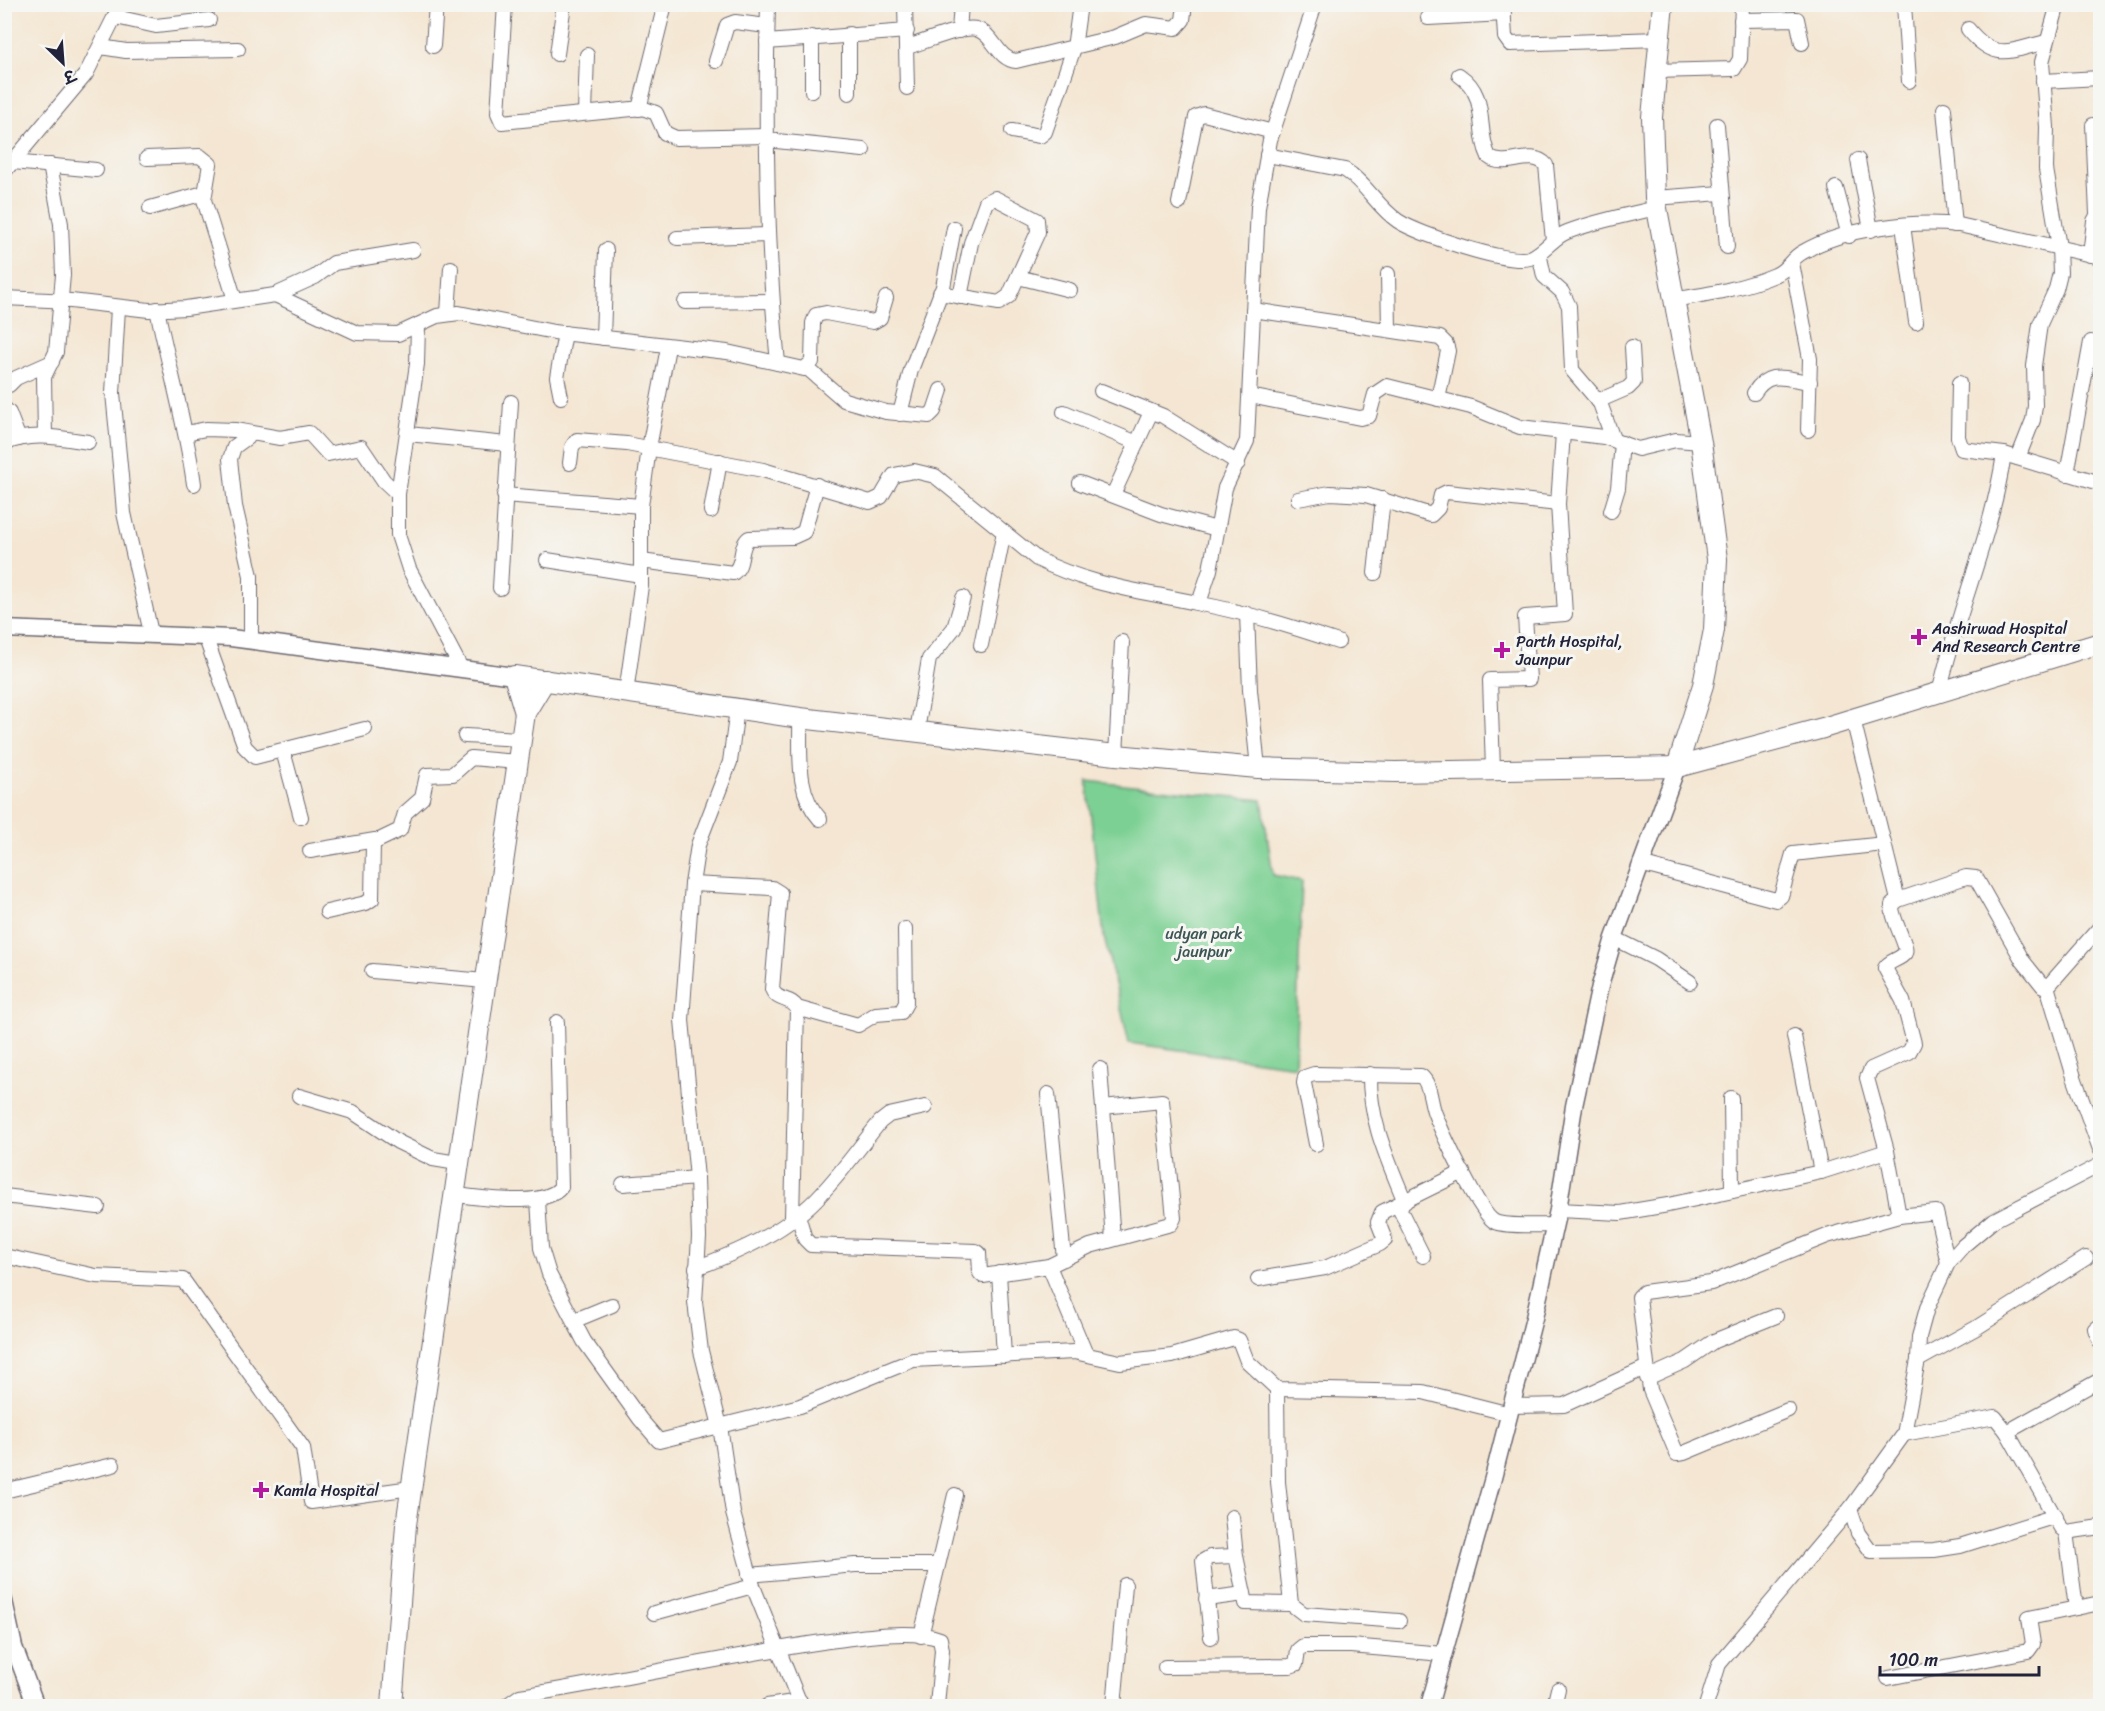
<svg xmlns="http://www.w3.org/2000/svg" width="2105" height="1711" viewBox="0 0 2105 1711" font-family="Sriracha,'Playpen Sans Deva',sans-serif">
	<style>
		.green { fill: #7cd093; stroke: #4f7967; stroke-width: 1.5 }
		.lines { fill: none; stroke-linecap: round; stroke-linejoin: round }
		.minor-casing { stroke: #6c6770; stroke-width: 16 }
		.major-casing { stroke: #6c6770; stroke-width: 19 }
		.highway-casing { stroke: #6c6770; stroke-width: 22 }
		.minor { stroke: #fff; stroke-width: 14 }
		.major { stroke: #fff; stroke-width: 16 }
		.highway { stroke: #fff; stroke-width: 20 }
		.poi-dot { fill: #b5179e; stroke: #f6f6f2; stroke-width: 2 }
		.labels { text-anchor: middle; stroke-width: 6; stroke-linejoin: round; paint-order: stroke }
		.poi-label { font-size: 16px; fill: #22223b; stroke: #f6f6f2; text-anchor: start }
		.park-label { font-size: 16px; fill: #3d5655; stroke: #f6f6f2 }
	</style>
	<rect width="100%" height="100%" fill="#f6f6f2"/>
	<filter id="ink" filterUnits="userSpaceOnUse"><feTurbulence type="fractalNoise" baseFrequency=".0167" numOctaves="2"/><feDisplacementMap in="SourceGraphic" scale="12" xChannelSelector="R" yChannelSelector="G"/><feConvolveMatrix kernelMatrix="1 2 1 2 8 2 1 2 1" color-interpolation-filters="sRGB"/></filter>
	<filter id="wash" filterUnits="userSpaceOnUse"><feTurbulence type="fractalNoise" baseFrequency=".008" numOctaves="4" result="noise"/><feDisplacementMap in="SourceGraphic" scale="24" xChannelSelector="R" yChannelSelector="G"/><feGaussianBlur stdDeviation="1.35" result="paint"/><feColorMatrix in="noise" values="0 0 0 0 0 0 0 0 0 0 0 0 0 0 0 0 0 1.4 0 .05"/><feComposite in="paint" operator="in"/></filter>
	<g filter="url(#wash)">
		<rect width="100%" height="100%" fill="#f4e6d2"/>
		<!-- green -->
		<polygon class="green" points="1087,781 1262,800 1273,875 1302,881 1295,1066 1129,1043 1104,937"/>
	</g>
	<g filter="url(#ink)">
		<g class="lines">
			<defs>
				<g id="minor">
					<polyline points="505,4 498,113 502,122 642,108 656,113 665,133 676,138 767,136"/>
					<path d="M768 4C765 124 766 244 778 363"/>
					<polyline points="905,4 907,88"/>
					<polyline points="1503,4 1505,37 1510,44 1659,39"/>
					<polyline points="1904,4 1909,81"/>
					<polyline points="116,17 156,26 209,20"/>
					<polyline points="1428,18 1504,14"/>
					<polyline points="1741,20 1797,19 1802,43"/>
					<path d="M1968 29C1995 62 2009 51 2046 42"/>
					<polyline points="959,31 961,4"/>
					<polyline points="849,34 849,93"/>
					<polyline points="767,42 907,31"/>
					<polyline points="433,46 436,4"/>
					<polyline points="101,47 126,51 238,49"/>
					<path d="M907 47C922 43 963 25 976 29 994 34 997 59 1016 61L1115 37 1146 24 1176 28 1183 20 1185 4"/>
					<polyline points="557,54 564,4"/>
					<polyline points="716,61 727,25 735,22 767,26"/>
					<polyline points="1654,71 1734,69 1740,59 1742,4"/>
					<path d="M1459 75C1490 96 1475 128 1489 157 1505 170 1531 148 1546 165L1553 241"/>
					<polyline points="2043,81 2100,78"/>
					<polyline points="812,91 812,37"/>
					<polyline points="639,109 665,4"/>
					<polyline points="1944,109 1955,225"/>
					<polyline points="585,113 587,55"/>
					<polyline points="1717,125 1727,247"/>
					<polyline points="2093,125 2097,214"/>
					<polyline points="1012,131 1040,136 1045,132 1074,48 1080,4"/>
					<polyline points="767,140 863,150"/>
					<path d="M1267 155 1345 170C1366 183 1377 207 1398 221 1418 234 1508 265 1530 258 1545 252 1553 237 1567 232 1596 221 1627 215 1657 208"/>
					<polyline points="147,158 200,156 210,164 204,200 235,300"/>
					<polyline points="1858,160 1871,230"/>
					<polyline points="13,162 96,170"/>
					<polyline points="4,172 86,74 121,4"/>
					<polyline points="1836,188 1849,236"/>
					<polyline points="1655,198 1721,193"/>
					<polyline points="1179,203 1196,117 1204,114 1273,132"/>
					<polyline points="150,208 204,193"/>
					<polyline points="1903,225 1916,322"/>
					<polyline points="677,238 768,235"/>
					<polyline points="1539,253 1544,276 1562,292 1569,306 1572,370 1600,403 1613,439"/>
					<polyline points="2090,255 2094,221 2100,210"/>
					<polyline points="1792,263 1810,359 1808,430"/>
					<polyline points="1388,274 1389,329"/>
					<polyline points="1018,277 1070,290"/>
					<polyline points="940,293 999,303 1009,296 1038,232 1037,220 995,198 986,202 971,243 960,297"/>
					<polyline points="275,295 315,277 334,263 413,250"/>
					<polyline points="4,298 71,301 149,310 186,308 275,295 357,333 398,334 437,316 459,313 554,332 727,352 804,369 812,362 813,323 816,315 826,313 873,322 880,318 886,298"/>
					<path d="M1673 300C1708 294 1742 289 1775 275 1788 270 1791 258 1803 252 1844 228 1912 220 1959 225L2100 257"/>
					<polyline points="685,302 771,301"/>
					<polyline points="118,308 113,393 121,476 124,513 151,633"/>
					<path d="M157 309C169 368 186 425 194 484"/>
					<polyline points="1253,310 1440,338 1446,344 1448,351 1438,399"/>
					<polyline points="448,313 451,268"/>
					<polyline points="418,326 417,364 398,494 398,535 409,569 461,668"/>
					<polyline points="603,338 606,250"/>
					<polyline points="807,368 844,400 886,412 929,416 934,411 941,390"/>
					<polyline points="1959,383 1958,437 1962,449 2004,454 2100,483"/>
					<polyline points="9,385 16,378 52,362"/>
					<polyline points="1101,391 1163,416 1238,463"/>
					<path d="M1754 393C1769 369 1785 379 1810 382"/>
					<polyline points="1250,396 1360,418 1369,416 1375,394 1387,386 1471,407 1520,427 1604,437 1638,449 1676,440 1701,442"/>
					<polyline points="561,397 557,377 565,333"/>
					<polyline points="1598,401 1628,388 1634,382 1632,347"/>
					<polyline points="4,408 9,413 19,439"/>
					<polyline points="1064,412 1137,443"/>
					<polyline points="900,414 911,370 943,287 954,228"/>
					<polyline points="186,433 206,429 235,430 280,438 309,433 328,454 361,447 384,481 398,494"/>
					<polyline points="408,434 507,444"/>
					<polyline points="45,436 44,377 56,352 63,275 61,224 50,165"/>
					<path d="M4 444C30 431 61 438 88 442"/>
					<polyline points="2018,458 2033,420 2035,406 2034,366 2040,324 2056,289 2060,273 2059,247 2046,169 2047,127 2042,62 2058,4"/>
					<path d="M570 463 572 447 577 440 627 444 763 470 870 502 881 497 894 475 914 471 935 476 1037 559C1087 585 1142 591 1196 603 1245 612 1291 626 1338 642"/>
					<polyline points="2067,474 2091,342"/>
					<polyline points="1080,483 1161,514 1217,529"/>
					<polyline points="504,495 641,506"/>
					<polyline points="1113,495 1151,412"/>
					<polyline points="1298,499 1330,493 1366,495 1431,515 1438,508 1441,495 1447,492 1558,504"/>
					<polyline points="711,511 720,461"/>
					<polyline points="1611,511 1618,488 1622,443"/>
					<polyline points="547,560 641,575"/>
					<path d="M641 561 733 573C745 565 738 547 749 538L793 537 804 532 817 485"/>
					<polyline points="1375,573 1383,499"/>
					<polyline points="500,588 511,402"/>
					<polyline points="1199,603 1210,570 1225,488 1247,441 1258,207 1270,140 1315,4"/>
					<polyline points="1247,614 1250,690 1258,768"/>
					<polyline points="205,636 245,747 255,757 365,729"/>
					<polyline points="251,641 251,576 235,506 230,459 234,447 252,434"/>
					<polyline points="981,645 1004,532"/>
					<polyline points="626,693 641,586 641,506 649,448 668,347"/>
					<path d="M1939 694C1956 613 1992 536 2004 454"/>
					<polyline points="737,709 730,762 698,845 692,884 682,1020 697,1178 699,1237 695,1302 701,1351 720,1426 733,1513 753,1586 801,1706"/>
					<path d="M800 718C801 753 795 792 820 819"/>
					<polyline points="1853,719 1898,900"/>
					<polyline points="917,731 929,659 954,628 963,598"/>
					<polyline points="465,736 521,739"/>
					<polyline points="283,751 301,817"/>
					<polyline points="1116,755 1122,642"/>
					<polyline points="1493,770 1490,680 1529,679 1525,617 1565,614 1558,504 1563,433"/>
					<polyline points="310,851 375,840"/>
					<polyline points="1640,864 1776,900 1781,896 1793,854 1884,844"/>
					<path d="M692 884 772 888 780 893 772 989C777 1002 791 997 797 1008L792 1218"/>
					<polyline points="327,912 366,903 372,899 373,843 400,830 405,813 422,798 427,775 453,774 471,758 518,762"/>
					<polyline points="1614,938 1656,959 1690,982"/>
					<polyline points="372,971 485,981"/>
					<polyline points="2047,986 2074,1077 2100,1149"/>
					<polyline points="797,1008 858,1025 876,1014 901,1012 906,1003 905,929"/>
					<polyline points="1794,1036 1821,1172"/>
					<polyline points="1100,1069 1113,1239"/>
					<path d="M1370 1074C1369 1120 1388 1160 1405 1202"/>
					<polyline points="1048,1094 1064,1259"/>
					<polyline points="299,1096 353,1112 398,1142 433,1159 457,1163"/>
					<polyline points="1731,1098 1732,1191"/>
					<path d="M1316 1144 1304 1083 1305 1077 1314 1074 1421 1076C1431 1084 1430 1102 1435 1114 1442 1132 1480 1215 1495 1222 1507 1227 1540 1225 1554 1225"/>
					<polyline points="623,1184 697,1178"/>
					<path d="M454 1195C481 1197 544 1209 561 1187L557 1022"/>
					<polyline points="4,1196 98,1207"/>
					<polyline points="538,1200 541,1248 549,1274 584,1341 640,1419 659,1441 800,1406 913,1360 1074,1352 1120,1362 1172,1356 1234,1338 1239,1340 1247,1361 1277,1389 1423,1392 1510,1414"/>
					<polyline points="1398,1206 1423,1256"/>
					<polyline points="1558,1210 1620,1213 1668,1205 1821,1172 1887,1151"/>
					<polyline points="798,1215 805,1239 811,1245 976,1251 979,1253 980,1273 983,1276 1049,1266 1090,1246 1171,1224 1174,1218 1162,1101 1103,1107"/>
					<polyline points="4,1256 96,1276 183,1280 303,1448 311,1502 411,1488"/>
					<path d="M1948 1263 1936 1212 1899 1216 1887 1151 1867 1078 1871 1069 1909 1052 1914 1043 1903 1001 1885 968C1889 960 1900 960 1905 953 1909 947 1891 919 1892 905L1898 900 1966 877 1976 878 2023 961 2043 986 2050 984 2100 927"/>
					<polyline points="1049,1266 1085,1352"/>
					<path d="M696 1268C741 1251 789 1230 822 1193 843 1171 861 1145 880 1122L889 1115 925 1107"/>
					<polyline points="999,1273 1004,1356"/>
					<polyline points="1258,1279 1325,1268 1380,1244 1385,1240 1378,1222 1382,1212 1463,1172"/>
					<polyline points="573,1321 612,1305"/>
					<polyline points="2100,1325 2095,1329 2100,1342"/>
					<polyline points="1918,1360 1976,1328 2086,1258"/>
					<polyline points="1647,1378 1685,1361 1714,1341 1776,1316"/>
					<polyline points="1277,1389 1278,1482 1291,1604 1304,1614 1399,1621"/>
					<polyline points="1512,1406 1564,1405 1645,1368"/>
					<polyline points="1788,1410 1684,1453 1677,1454 1650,1390 1639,1297 1644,1292 1711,1283 1827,1236 1899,1216"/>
					<polyline points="2007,1432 2100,1380"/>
					<polyline points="1904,1434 1995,1417 2007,1432 2061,1528 2066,1532 2100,1527"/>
					<polyline points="4,1491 113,1465"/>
					<polyline points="1850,1509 1858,1533 1871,1551 1934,1550 1960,1546 2056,1516"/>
					<polyline points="1232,1517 1236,1556 1246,1603 1291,1604"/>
					<polyline points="2066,1532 2076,1608"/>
					<polyline points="749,1575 855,1565 936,1565"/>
					<polyline points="1206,1599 1244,1594"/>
					<polyline points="654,1613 753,1586"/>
					<polyline points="921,1636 955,1495"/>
					<polyline points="1211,1637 1203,1561 1210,1557 1236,1556"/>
					<polyline points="1165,1667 1290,1666 1296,1664 1298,1650 1303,1646 1351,1646 1443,1654"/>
					<polyline points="1888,1678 2028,1651 2033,1644 2029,1618 2100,1603"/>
					<path d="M506 1706 520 1696C621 1680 720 1657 822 1642 852 1638 911 1628 940 1639L942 1650 937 1706"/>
					<polyline points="767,1706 800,1701"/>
					<polyline points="1114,1706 1125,1585"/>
					<polyline points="1554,1706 1558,1689"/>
					<polyline points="1706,1706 1719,1664 1850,1509 1904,1434 1918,1360 1919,1337 1927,1308 1948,1263 1963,1246 1994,1220 2100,1165"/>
				</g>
				<g id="major">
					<polyline points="4,629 231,638 514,676"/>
					<polyline points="4,1601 14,1647 36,1706"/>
					<polyline points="1429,1706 1493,1478 1534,1318 1558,1210 1574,1106 1600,986 1614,938 1677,767"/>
				</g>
				<g id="highway">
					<polyline points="1663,4 1652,117 1655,198 1701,442 1717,559 1714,630 1703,685 1677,767"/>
					<polyline points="525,713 514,676 800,718 1116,755 1258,768 1395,772 1677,767 1823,728 2100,643"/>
					<polyline points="392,1706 406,1525 525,713 545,680"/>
				</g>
			</defs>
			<!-- minor casing -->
			<use href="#minor" class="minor-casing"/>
			<!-- major casing -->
			<use href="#major" class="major-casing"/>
			<!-- highway casing -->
			<use href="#highway" class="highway-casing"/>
			<!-- minor -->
			<use href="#minor" class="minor"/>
			<!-- major -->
			<use href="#major" class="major"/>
			<!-- highway -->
			<use href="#highway" class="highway"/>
		</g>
	</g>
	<!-- markers -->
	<g class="poi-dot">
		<path d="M1916 628h6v6h6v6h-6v6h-6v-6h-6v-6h6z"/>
		<path d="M1499 641h6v6h6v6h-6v6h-6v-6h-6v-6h6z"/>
		<path d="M258 1481h6v6h6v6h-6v6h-6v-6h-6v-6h6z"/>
	</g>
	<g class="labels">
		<!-- poi labels -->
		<g class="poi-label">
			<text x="1932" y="634">Aashirwad Hospital<tspan x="1932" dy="18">And Research Centre</tspan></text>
			<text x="1516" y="647">Parth Hospital,<tspan x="1516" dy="18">Jaunpur</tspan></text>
			<text x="274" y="1496">Kamla Hospital</text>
		</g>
		<!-- park labels -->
		<g class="park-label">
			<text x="1204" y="939">udyan park<tspan x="1204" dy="18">jaunpur</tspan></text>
		</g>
	</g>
	<!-- margin -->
	<rect width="2105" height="1711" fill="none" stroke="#f6f6f2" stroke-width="24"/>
	<!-- north arrow -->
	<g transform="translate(63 63) rotate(155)" stroke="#f6f6f2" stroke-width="4.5" paint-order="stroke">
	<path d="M0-4.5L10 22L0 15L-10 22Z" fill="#22223b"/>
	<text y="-9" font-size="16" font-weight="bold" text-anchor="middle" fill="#22223b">उ</text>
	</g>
	<!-- scale -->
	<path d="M1880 1666v9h159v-9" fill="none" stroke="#22223b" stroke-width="3"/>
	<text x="1889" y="1666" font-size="18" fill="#22223b" stroke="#f6f6f2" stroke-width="4.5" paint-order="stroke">100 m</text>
</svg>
